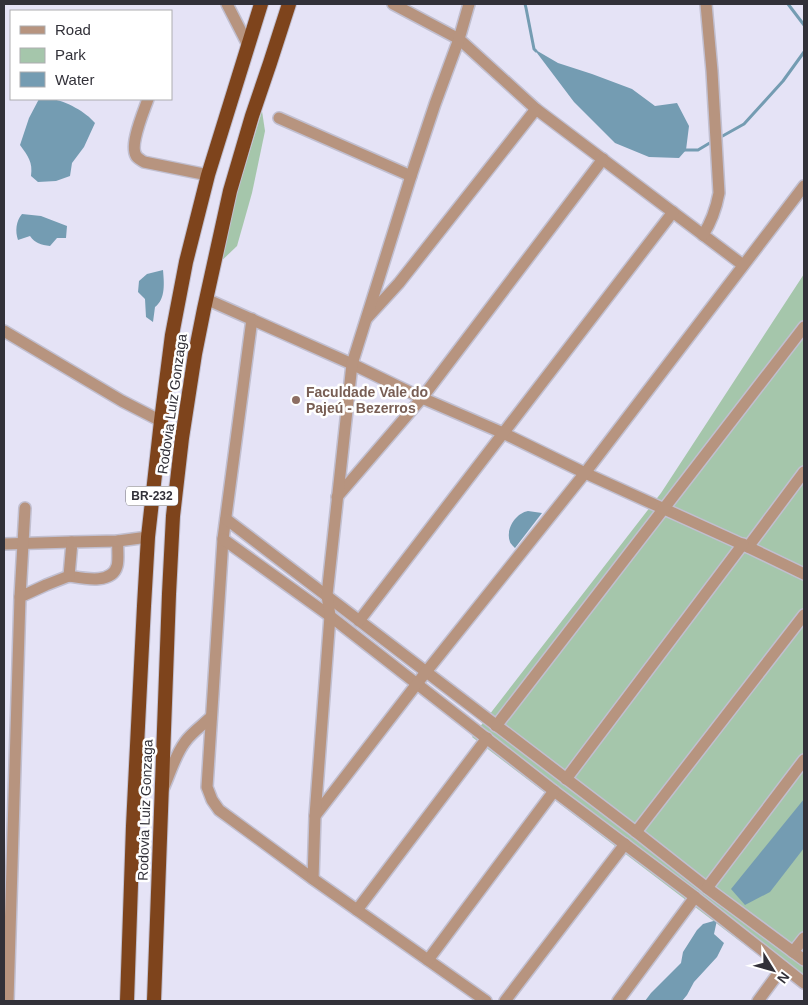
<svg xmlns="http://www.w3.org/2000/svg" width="808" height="1005" viewBox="0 0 808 1005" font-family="Arial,sans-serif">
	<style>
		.green { fill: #a5c6ab }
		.water { fill: #749cb2 }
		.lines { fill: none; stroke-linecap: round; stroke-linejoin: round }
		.stream { stroke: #749cb2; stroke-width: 3 }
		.minor-casing { stroke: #c1bfd0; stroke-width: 14 }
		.trunk-casing { stroke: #c1bfd0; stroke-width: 16 }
		.minor { stroke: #b7947f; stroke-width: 11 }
		.trunk { stroke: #7e441c; stroke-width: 14 }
		.education-dot { fill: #8d6e63; stroke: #fff; stroke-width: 2 }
		.labels { text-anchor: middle; stroke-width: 5; stroke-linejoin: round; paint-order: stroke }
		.shield { fill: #fff; stroke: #706f74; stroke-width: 1 }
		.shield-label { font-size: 12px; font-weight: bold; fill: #323139 }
		.education-label { font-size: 14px; font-weight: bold; fill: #785e54; stroke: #fff; text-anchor: start }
		.street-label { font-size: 14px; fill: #323139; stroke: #fff }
	</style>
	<rect width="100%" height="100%" fill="#e5e3f6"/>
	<!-- green -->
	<g class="green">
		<polygon points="262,111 265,131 252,193 237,246 214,268"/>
		<polygon points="804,274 804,990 472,737 661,493"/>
	</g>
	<!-- water -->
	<g class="water">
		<polygon points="534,49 558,63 592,74 632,89 655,106 677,103 689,126 686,150 679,158 649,157 615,143 574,102"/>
		<path d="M39 99C43 99 48 98 52 99 66 101 86 112 95 123L84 147 72 163 70 176 56 181 38 182 31 176C33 162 28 156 20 145L29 118Z"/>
		<path d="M22 214 41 216 67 226 66 238H57L50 246C41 245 35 243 30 236L18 240C15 231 16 221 22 214Z"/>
		<path d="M163 270C164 282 166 299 155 307L153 322 146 317 145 299 138 292 139 281 147 274Z"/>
		<path d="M528 511 542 513 515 548C514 547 510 543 510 542 505 529 516 513 528 511Z"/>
		<polygon points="804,799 804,848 770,892 745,905 731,889"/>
		<polygon points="717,920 714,934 724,943 717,957 694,982 687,995 682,1001 645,1001 651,993 681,963 683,952 697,930 703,924"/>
	</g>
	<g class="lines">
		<!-- stream -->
		<g class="stream">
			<polyline points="525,4 526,8 534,49 536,51"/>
			<polyline points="788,4 804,25"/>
			<polyline points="719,138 744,124 783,81 804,52"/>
			<polyline points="682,150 698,150 713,141"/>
		</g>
		<defs>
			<g id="minor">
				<polyline points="227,4 248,45"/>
				<polyline points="393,4 459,39 536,109 743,265"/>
				<path d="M148 99C144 111 128 147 137 157 139 159 141 160 144 162L208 175"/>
				<polyline points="279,118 411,176"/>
				<path d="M703 235C712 221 716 209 719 193L712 71 706 4"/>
				<polyline points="206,299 352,364 422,398 503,433 585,473 748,547 804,574"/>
				<polyline points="367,318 399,283 536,109"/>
				<polyline points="252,319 223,539 207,787 212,800 219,810 313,879 486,1001"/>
				<polyline points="4,331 122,401 161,421"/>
				<polyline points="337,497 422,398 603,159"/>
				<polyline points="226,519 636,832 707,888 804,960"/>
				<polyline points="223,539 330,616 554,791 695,897 804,983"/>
				<polyline points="4,544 72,542"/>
				<polyline points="748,547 804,472"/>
				<path d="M69 576C82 578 112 585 117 566 119 559 117 549 118 541"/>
				<polyline points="20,597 25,508"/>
				<polyline points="359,621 673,212"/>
				<polyline points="496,726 804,327"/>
				<polyline points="566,779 743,544"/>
				<path d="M163 789C170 774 175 755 185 742 192 732 203 725 211 717"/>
				<polyline points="315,816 426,672 585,473 804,186"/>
				<polyline points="636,832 804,615"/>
				<polyline points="313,879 315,816 330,616 327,595 352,364 411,176 435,104 459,39 469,4"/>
				<polyline points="707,888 804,760"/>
				<polyline points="357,910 487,738"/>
				<polyline points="793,952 804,938"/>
				<polyline points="428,960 554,791"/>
				<polyline points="8,1001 20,597 46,585 69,576 72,542 118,541 148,537"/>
				<polyline points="505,1001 625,844"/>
				<polyline points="618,1001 695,897"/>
				<polyline points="758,1001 783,967"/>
			</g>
			<g id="trunk">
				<polyline points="127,1001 133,826 144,606 148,537 161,421 172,335 186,262 208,175 261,4"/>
				<polyline points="154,1001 169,594 173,516 182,438 195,354 204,309 230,191 252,116 270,63 289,4"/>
			</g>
		</defs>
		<!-- minor casing -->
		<use href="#minor" class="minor-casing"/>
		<!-- trunk casing -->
		<use href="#trunk" class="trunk-casing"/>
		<!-- minor -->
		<use href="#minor" class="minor"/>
		<!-- trunk -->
		<use href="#trunk" class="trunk"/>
	</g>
	<!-- markers -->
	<circle class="education-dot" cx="296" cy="400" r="5"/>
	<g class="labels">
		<!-- shield labels -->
		<rect class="shield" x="126" y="486.5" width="52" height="19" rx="4"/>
		<g class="shield-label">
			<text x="152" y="500">BR-232</text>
		</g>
		<!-- education labels -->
		<g class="education-label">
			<text x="306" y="397">Faculdade Vale do<tspan x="306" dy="16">Pajeú - Bezerros</tspan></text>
		</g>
		<!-- street labels -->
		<g class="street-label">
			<text transform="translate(172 404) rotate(-82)" y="5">Rodovia Luiz Gonzaga</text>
			<text transform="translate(145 810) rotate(-88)" y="5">Rodovia Luiz Gonzaga</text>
		</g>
	</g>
	<!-- border -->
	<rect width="808" height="1005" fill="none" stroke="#323139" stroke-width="10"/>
	<!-- legend -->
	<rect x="10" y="10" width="162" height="90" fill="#ffffff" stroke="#adadb0"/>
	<rect x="20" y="26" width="25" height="8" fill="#b7947f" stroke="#adadb0"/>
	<text x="55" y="35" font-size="15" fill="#323139">Road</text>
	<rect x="20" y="48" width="25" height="15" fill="#a5c6ab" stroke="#adadb0"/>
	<text x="55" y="60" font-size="15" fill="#323139">Park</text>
	<rect x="20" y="72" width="25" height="15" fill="#749cb2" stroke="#adadb0"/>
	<text x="55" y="85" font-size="15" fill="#323139">Water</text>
	<!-- north arrow -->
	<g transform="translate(773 970) rotate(127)" stroke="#ffffff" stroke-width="4" paint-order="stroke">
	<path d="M0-4L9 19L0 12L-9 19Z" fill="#323139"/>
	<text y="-8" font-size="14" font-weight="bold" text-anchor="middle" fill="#323139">N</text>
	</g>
</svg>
